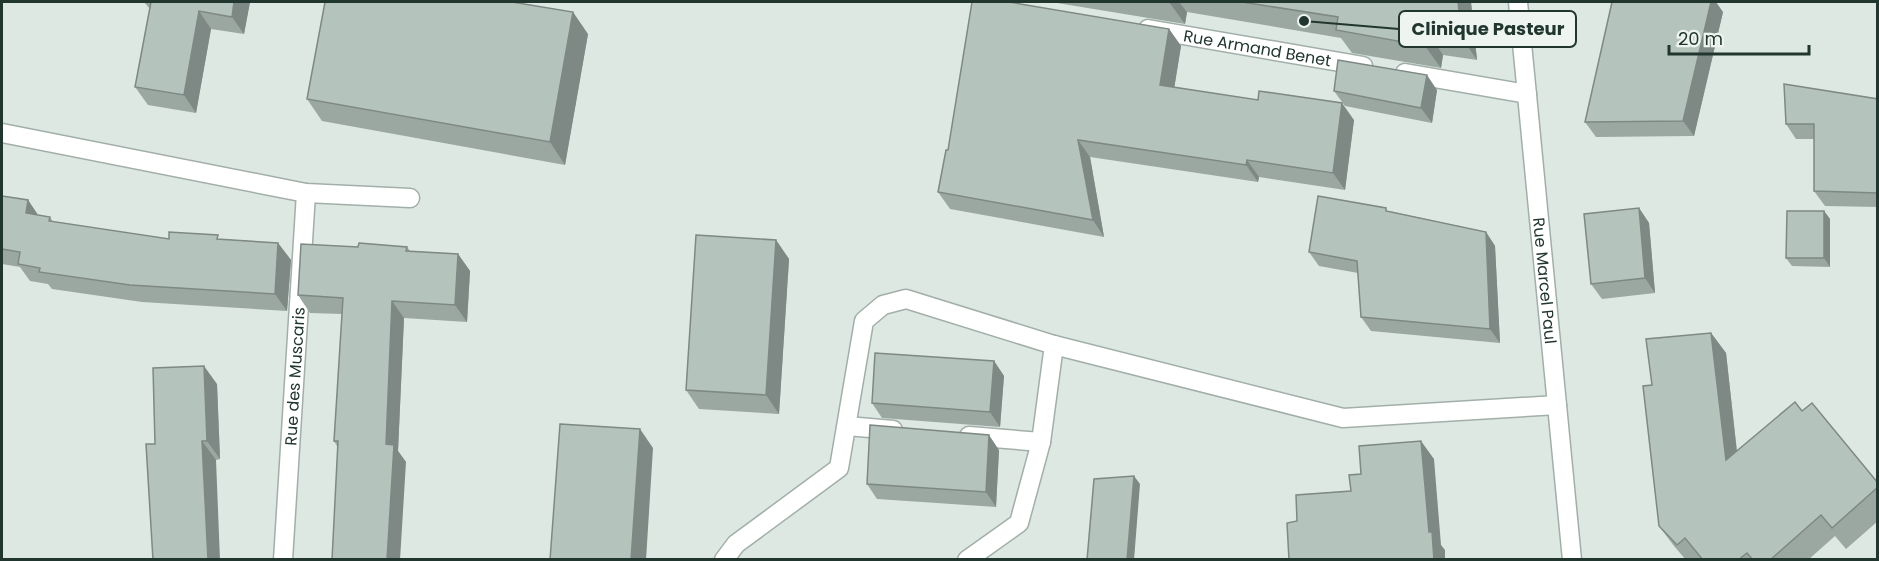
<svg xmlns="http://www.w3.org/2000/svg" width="1879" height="561" viewBox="0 0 1879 561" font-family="Poppins,sans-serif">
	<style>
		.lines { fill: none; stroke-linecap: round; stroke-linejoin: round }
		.minor-casing { stroke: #a2afa9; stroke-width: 21 }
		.minor { stroke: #fff; stroke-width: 18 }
		.wall { fill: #9ba8a2 }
		.shaded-wall { fill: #7e8884 }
		.building { fill: #b4c3bc; stroke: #7e8884; stroke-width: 1.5 }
		.labels { text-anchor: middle; stroke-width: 4.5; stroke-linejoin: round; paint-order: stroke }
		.street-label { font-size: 16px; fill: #21362f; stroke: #eef5f1 }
		.leader { fill: none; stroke: #21362f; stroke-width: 2 }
		.callout-dot { fill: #21362f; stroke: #eef5f1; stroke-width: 2 }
		.callout { fill: #eef5f1; stroke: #21362f; stroke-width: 2 }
		.callout-label { font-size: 18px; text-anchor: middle; font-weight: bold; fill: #21362f }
	</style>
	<rect width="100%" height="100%" fill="#dee8e3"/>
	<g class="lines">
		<defs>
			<g id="minor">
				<path id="s1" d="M1518 2 1572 560"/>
				<path id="s2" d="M1148 29 1363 66"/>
				<polyline points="1405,73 1527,94"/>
				<polyline points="2,133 306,193 410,198"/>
				<polyline points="847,426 893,430"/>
				<polyline points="969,436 1041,442"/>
				<path id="s3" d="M283 560 306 193"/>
				<polyline points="724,560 736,544 839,468 864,321 883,305 906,299 1054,345 1343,418 1557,405"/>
				<polyline points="967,560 1019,523 1041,442 1054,345"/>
			</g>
		</defs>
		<!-- minor casing -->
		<use href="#minor" class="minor-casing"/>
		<!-- minor -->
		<use href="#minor" class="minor"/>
	</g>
	<!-- wall -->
	<g class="wall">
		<polygon points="144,2 250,2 244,34 211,29 196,113 148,105 135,87 150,9"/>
		<polygon points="1051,2 1471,2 1477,60 1443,55 1441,68 1352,53 1341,38 1187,12 1185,24"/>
		<polygon points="1723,12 1694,136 1596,137 1585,122"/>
		<polygon points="1169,29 1181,46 1174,88 1354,120 1345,190 1259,177 1258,182 1090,157 1104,237 950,209 938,192 948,150"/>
		<polygon points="588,34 565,165 322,121 307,99"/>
		<polygon points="1437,90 1432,123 1345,106 1334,91"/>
		<polygon points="1878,99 1878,207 1825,206 1814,191 1814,139 1796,139 1786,124"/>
		<polygon points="2,196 28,200 38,215 50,217 53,222 169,239 221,239 278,243 291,260 287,311 142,302 52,289 48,284 30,281 20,267 2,264"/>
		<polygon points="1639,208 1649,223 1655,293 1602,299 1591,284"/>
		<polygon points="1389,211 1486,232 1495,246 1500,343 1371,331 1361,317 1358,273 1319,266 1309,252"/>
		<polygon points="1824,211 1830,219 1830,267 1792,266 1786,258"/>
		<polygon points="776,240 789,259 779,414 699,409 686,390"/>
		<polygon points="358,247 407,247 410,251 458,254 470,271 467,322 404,318 398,451 406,462 337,446 334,441 342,314 310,313 298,295"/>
		<polygon points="1711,333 1726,353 1737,451 1802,411 1878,483 1878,521 1846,549 1835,536 1808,560 1686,560 1674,546 1659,526 1652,385"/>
		<polygon points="994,361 1004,376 1000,427 882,418 872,403"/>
		<polygon points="217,384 220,459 216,460 155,444"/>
		<polygon points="999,450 996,507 877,499 867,484"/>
	</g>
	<!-- shaded-wall -->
	<g class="shaded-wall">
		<polygon points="234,2 250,2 244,34 232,17"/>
		<polygon points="1169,2 1179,2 1187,12 1185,24"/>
		<polygon points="1458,2 1471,2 1477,60 1462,38"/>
		<polygon points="1711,2 1716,2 1723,12 1694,136 1683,121"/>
		<polygon points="199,11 211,29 196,113 184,95"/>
		<polygon points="573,12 588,34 565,165 550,142"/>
		<polygon points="1169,29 1181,46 1172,102 1160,85"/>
		<polygon points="1428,32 1443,55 1441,68 1425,46"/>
		<polygon points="1427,75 1437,90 1432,123 1421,108"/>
		<polygon points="1342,103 1354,120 1345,190 1333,173"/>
		<polygon points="1078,140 1090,157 1104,237 1093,220"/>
		<polygon points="1247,160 1259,177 1258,182 1246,165"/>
		<polygon points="28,200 40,218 26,213"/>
		<polygon points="1639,208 1649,223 1655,293 1645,278"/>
		<polygon points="1824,211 1830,219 1830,267 1824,258"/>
		<polygon points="1486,232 1495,246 1500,343 1490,329"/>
		<polygon points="776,240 789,259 779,414 766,395"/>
		<polygon points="278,243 291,260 287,311 275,294"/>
		<polygon points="458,254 470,271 467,322 455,305"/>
		<polygon points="392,301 404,318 398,451 406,462 400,560 387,560 386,444"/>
		<polygon points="1711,333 1726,353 1740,481 1726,460"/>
		<polygon points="994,361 1004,376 1000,427 990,412"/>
		<polygon points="204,366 217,384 220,459 207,441"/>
		<polygon points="640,429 653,448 646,560 631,560"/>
		<polygon points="989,435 999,450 996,507 986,492"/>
		<polygon points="202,441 216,460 220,560 208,560"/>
		<polygon points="1421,441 1434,459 1441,545 1445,550 1445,560 1434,560 1429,532"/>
		<polygon points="1134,476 1140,484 1134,560 1127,560"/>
	</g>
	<!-- building -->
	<g class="building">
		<polygon points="147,2 234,2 232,17 199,11 184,95 135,87 151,2"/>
		<polygon points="325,2 512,2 573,12 550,142 307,99"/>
		<polygon points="972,2 1009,2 1169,29 1160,85 1258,100 1259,91 1342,103 1333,173 1247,160 1246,165 1078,140 1093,220 938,192 946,150 948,150"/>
		<polygon points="1242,2 1458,2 1462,38 1428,32 1425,46 1336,30 1338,17"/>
		<polygon points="1612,2 1711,2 1683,121 1585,122"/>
		<polygon points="1338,60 1427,75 1421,108 1334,91"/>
		<polygon points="1784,84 1878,99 1878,193 1814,191 1814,124 1786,124"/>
		<polygon points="2,196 28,200 26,213 50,217 49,221 169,239 169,232 218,235 217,239 278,243 275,294 130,285 39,272 40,268 18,264 20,252 2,249"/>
		<polygon points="1318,196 1386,208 1386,211 1486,232 1490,329 1361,317 1357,261 1309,252"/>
		<polygon points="1639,208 1645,278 1591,284 1584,214"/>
		<polygon points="1787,211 1824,211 1824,258 1786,258"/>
		<polygon points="696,235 776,240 766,395 686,390"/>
		<polygon points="359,243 407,247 406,251 458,254 455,305 392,301 386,444 394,445 387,560 332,560 338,441 334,441 343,298 298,295 301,244 358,247"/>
		<polygon points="1711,333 1726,460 1795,402 1802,411 1812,403 1878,483 1878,487 1832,528 1821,515 1770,560 1753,560 1747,553 1738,560 1703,560 1685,538 1677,545 1659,526 1643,386 1652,385 1646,339"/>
		<polygon points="875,353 994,361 990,412 872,403"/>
		<polygon points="204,366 207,441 202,441 208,560 153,560 146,444 155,444 153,368"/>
		<polygon points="560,424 640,429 631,560 550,560"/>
		<polygon points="870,425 989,435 986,492 867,484"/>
		<polygon points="1421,441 1429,532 1432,532 1434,560 1289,560 1287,523 1297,521 1296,495 1351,491 1349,475 1361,474 1359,446"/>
		<polygon points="1134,476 1127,560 1087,560 1094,479"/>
	</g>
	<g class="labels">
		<!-- street labels -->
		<g class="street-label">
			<text dy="6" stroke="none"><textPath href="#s2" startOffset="111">Rue Armand Benet</textPath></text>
			<text dy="6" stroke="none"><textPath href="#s1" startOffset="280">Rue Marcel Paul</textPath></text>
			<text dy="6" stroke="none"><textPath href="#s3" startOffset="184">Rue des Muscaris</textPath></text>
		</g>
	</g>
	<!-- callouts -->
	<path class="leader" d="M1304 21L1399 29"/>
	<circle class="callout-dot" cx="1304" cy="21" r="6"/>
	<rect class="callout" x="1399" y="11" width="177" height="36" rx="6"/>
	<g class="callout-label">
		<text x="1488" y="35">Clinique Pasteur</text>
	</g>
	<!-- border -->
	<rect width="1879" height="561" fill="none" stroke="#21362f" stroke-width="6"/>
	<!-- scale -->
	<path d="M1669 45v9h140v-9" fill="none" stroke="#21362f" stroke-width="3"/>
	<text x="1678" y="45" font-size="18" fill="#21362f" stroke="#eef5f1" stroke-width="4.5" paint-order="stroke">20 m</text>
</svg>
